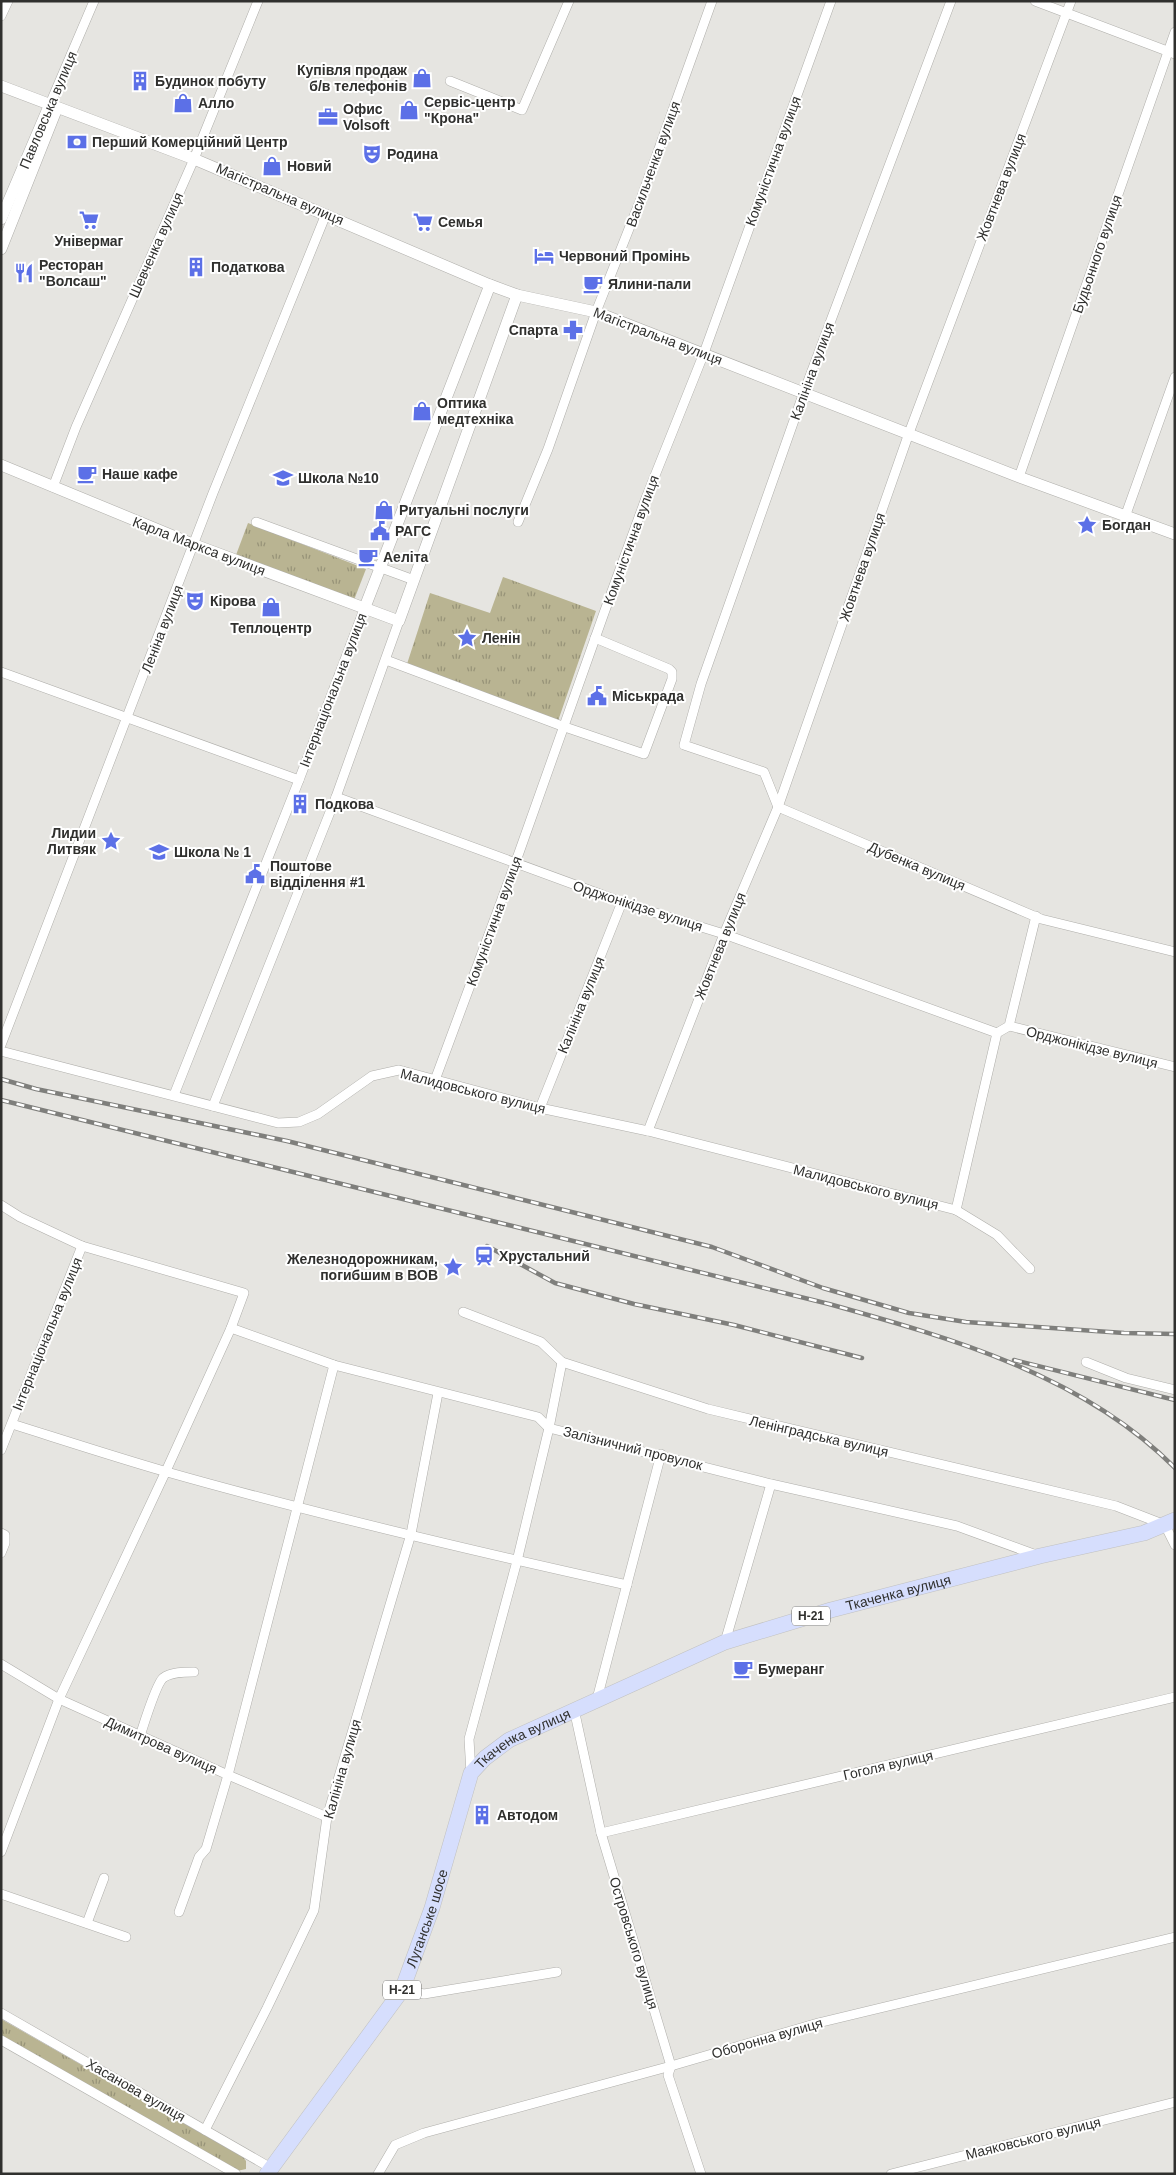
<svg xmlns="http://www.w3.org/2000/svg" width="1176" height="2175" viewBox="0 0 1176 2175" font-family="Helvetica,sans-serif">
	<style>
		.grass { fill: url(#grass-tufts) }
		.lines { fill: none; stroke-linecap: round; stroke-linejoin: round }
		.minor-casing { stroke: #afaeaa; stroke-width: 10 }
		.tertiary-casing { stroke: #afaeaa; stroke-width: 12 }
		.primary-casing { stroke: #c1c1c0; stroke-width: 16 }
		.minor { stroke: #fff; stroke-width: 9 }
		.tertiary { stroke: #fff; stroke-width: 11 }
		.primary { stroke: #d6defd; stroke-width: 15 }
		.rail-casing { stroke: #7f7f7c; stroke-width: 4.5 }
		.rail { stroke: #fff; stroke-width: 2.5; stroke-dasharray: 8; stroke-linecap: butt }
		.labels { text-anchor: middle; stroke-width: 4; stroke-linejoin: round; paint-order: stroke }
		.shield { fill: #fff; stroke: #6e6e6d; stroke-width: 1 }
		.shield-label { font-size: 12px; font-weight: bold; fill: #30302e }
		.poi-label { font-size: 14px; font-weight: bold; fill: #30302e; stroke: #fff; text-anchor: start }
		.street-label { font-size: 14px; fill: #30302e; stroke: #fff }
	</style>
	<defs>
		<pattern id="grass-tufts" width="24" height="20" patternUnits="userSpaceOnUse" patternTransform="scale(1.25)"><rect width="24" height="20" fill="#b9b492"/><path d="M3 7l-1-3M5 7V3M7 7l1-3M15 17l-1-3M17 17v-4M19 17l1-3" fill="none" stroke="#979378"/></pattern>
	</defs>
	<rect width="100%" height="100%" fill="#e6e5e1"/>
	<!-- grass -->
	<g class="grass">
		<polygon points="248,523 366,569 354,600 236,555"/>
		<polygon points="503,577 596,611 558,721 407,664 430,593 490,613"/>
		<polygon points="1,2019 243,2157 246,2161 246,2169 237,2171 1,2035"/>
	</g>
	<g class="lines">
		<defs>
			<g id="minor">
				<polyline points="951,1 804,392 701,684 684,745 764,772 778,807 1041,919 1175,952"/>
				<polyline points="1035,1 1175,54"/>
				<polyline points="1,16 8,1"/>
				<polyline points="450,81 522,110 569,1"/>
				<polyline points="50,104 94,1"/>
				<polyline points="1019,477 1175,32"/>
				<polyline points="53,487 76,427 194,159 258,1"/>
				<polyline points="1125,517 1175,377"/>
				<polyline points="256,522 414,580"/>
				<polyline points="518,522 548,449 596,312 642,196 712,1"/>
				<polyline points="386,660 562,726 644,754 672,679 672,672 669,669 595,638"/>
				<polyline points="1,672 299,780"/>
				<polyline points="336,797 630,905 724,934 997,1033"/>
				<polyline points="1009,1026 1175,1067"/>
				<polyline points="1,1045 213,493 326,214"/>
				<polyline points="1,1051 278,1123 299,1122 318,1114 372,1076 399,1070 540,1108 648,1131 956,1210 997,1235 1030,1269"/>
				<polyline points="435,1080 515,864 604,613 646,498 704,353 831,1"/>
				<polyline points="174,1095 299,780 365,607"/>
				<polyline points="213,1106 336,797 399,621"/>
				<polyline points="540,1108 622,902"/>
				<polyline points="648,1131 724,934 778,807 909,433 1071,1"/>
				<polyline points="1,1205 20,1217 82,1246 244,1293 231,1328 166,1471 59,1699 1,1852"/>
				<polyline points="956,1210 997,1033 1009,1026 1036,916"/>
				<polyline points="463,1312 541,1342 562,1362 708,1409 1116,1506 1165,1525 1175,1545"/>
				<polyline points="231,1328 334,1365 538,1417 549,1428 771,1484 957,1526 1039,1556"/>
				<polyline points="1086,1362 1126,1378 1175,1390"/>
				<path d="M12 1424C63 1440 115 1457 167 1472 319 1515 473 1551 627 1585"/>
				<polyline points="1,1450 82,1246"/>
				<polyline points="1,1533 5,1535 5,1543 1,1553"/>
				<polyline points="725,1642 771,1484"/>
				<polyline points="1,1664 59,1699 228,1775 327,1817"/>
				<polyline points="597,1699 661,1454"/>
				<polyline points="574,1709 601,1833 671,2066 668,2075 701,2174"/>
				<path d="M140 1736C144 1724 156 1684 163 1678 171 1672 184 1672 194 1672"/>
				<polyline points="471,1773 469,1739 517,1561 549,1428 562,1362"/>
				<polyline points="601,1833 1175,1697"/>
				<polyline points="1,1894 126,1937"/>
				<polyline points="179,1912 199,1857 206,1849 228,1775 334,1365"/>
				<polyline points="87,1923 104,1878"/>
				<polyline points="402,1990 424,1994 557,1972"/>
				<polyline points="1,2013 271,2168"/>
				<polyline points="1,2040 236,2174"/>
				<polyline points="205,2130 267,2008 314,1910 327,1817 411,1534 438,1393"/>
				<polyline points="378,2174 395,2145 424,2133 671,2066 818,2023 1175,1937"/>
				<polyline points="891,2174 1175,2102"/>
			</g>
			<g id="tertiary">
				<polyline points="1,86 194,159 490,285 517,295 596,312 1019,477 1175,534"/>
				<polyline points="1,219 50,104"/>
				<polyline points="1,249 57,108"/>
				<polyline points="1,465 195,545 399,621 517,295"/>
				<polyline points="365,607 490,285"/>
			</g>
			<g id="primary">
				<path id="s1" d="M267 2174 402 1990 432 1908 471 1773 485 1758 509 1740 725 1642 831 1610 1040 1556 1144 1533 1175 1520"/>
			</g>
		</defs>
		<!-- minor casing -->
		<use href="#minor" class="minor-casing"/>
		<!-- tertiary casing -->
		<use href="#tertiary" class="tertiary-casing"/>
		<!-- primary casing -->
		<use href="#primary" class="primary-casing"/>
		<!-- minor -->
		<use href="#minor" class="minor"/>
		<!-- tertiary -->
		<use href="#tertiary" class="tertiary"/>
		<!-- primary -->
		<use href="#primary" class="primary"/>
		<defs>
			<g id="rail">
				<polyline points="1,1079 36,1089 287,1141 712,1247 823,1288 909,1313 966,1322 1124,1333 1175,1334"/>
				<path d="M1 1100 829 1304C951 1338 1083 1375 1175 1468"/>
				<polyline points="487,1246 555,1283 634,1304 734,1325 862,1358"/>
				<polyline points="1014,1360 1175,1400"/>
			</g>
		</defs>
		<!-- rail casing -->
		<use href="#rail" class="rail-casing"/>
		<!-- rail -->
		<use href="#rail" class="rail"/>
	</g>
	<!-- icons -->
	<defs>
		<symbol id="shop-bare" viewBox="-9 -9 18 18"><path d="M-5-2.5h2.3a2.7 3.5 0 0 1 5.4 0H5L5.5 6h-11ZM-1.5-2.5h3a1.5 2.3 0 0 0-3 0Z" fill="#5c70e7" stroke="#fff" stroke-width="2.5" paint-order="stroke"/></symbol>
		<symbol id="building-bare" viewBox="-9 -9 18 18"><path d="M-4-6H4V6H1V3H-1V6H-4ZM-2.5-4.3h1.7v1.8h-1.7ZM.8-4.3h1.7v1.8H.8ZM-2.5-1h1.7V.8h-1.7ZM.8-1h1.7V.8H.8Z" fill="#5c70e7" stroke="#fff" stroke-width="2.5" paint-order="stroke"/></symbol>
		<symbol id="office-bare" viewBox="-9 -9 18 18"><path d="M-6-3h4V-5.5h4V-3h4V5H-6ZM-1-4.5V-3h2v-1.5ZM-6 0V1H6V0Z" fill="#5c70e7" stroke="#fff" stroke-width="2.5" paint-order="stroke"/></symbol>
		<symbol id="bank-bare" viewBox="-9 -9 18 18"><path d="M-6-4H6V4H-6ZM0-2.3a2.3 2.3 0 1 0 0 4.6a2.3 2.3 0 1 0 0-4.6Z" fill="#5c70e7" stroke="#fff" stroke-width="2.5" paint-order="stroke"/></symbol>
		<symbol id="theatre-bare" viewBox="-9 -9 18 18"><path d="M-5-5.5Q0-4 5-5.5V0Q5 5 0 6Q-5 5-5 0ZM-3.3-2.5H-1v1.5H-3.3ZM1-2.5H3.3v1.5H1ZM-2.8 1Q0 5.5 2.8 1Z" fill="#5c70e7" stroke="#fff" stroke-width="2.5" paint-order="stroke"/></symbol>
		<symbol id="supermarket-bare" viewBox="-9 -9 18 18"><path d="M-6-5.5h2.5l.6 2H6L4.5 2H-2.5L-4.4-4H-6ZM-1.5 3.2a1.3 1.3 0 1 0 .1 0ZM3 3.2a1.3 1.3 0 1 0 .1 0Z" fill="#5c70e7" stroke="#fff" stroke-width="2.5" paint-order="stroke"/></symbol>
		<symbol id="hotel-bare" viewBox="-9 -9 18 18"><path d="M-6-4.5h1.5V1H6V5H4.5V3h-9V5H-6ZM-4 0a1.8 1.8 0 1 1 3.6 0ZM.5 0V-2.5h3Q6-2.5 6 0Z" fill="#5c70e7" stroke="#fff" stroke-width="2.5" paint-order="stroke"/></symbol>
		<symbol id="restaurant-bare" viewBox="-9 -9 18 18"><path d="M-5-6h1v4h1v-4h1v4h1v-4h1v5L-1.5 .5V6h-2V.5L-5-1ZM5-6V6H3V1.5H1.5Q1.5-4 5-6Z" fill="#5c70e7" stroke="#fff" stroke-width="2.5" paint-order="stroke"/></symbol>
		<symbol id="cafe-bare" viewBox="-9 -9 18 18"><path d="M-5.5-4.5H6V0H3Q3 3.5 0 3.5H-2.5Q-5.5 3.5-5.5 0ZM3-3.2v2h1.7v-2ZM-6 4.5H4V6H-6Z" fill="#5c70e7" stroke="#fff" stroke-width="2.5" paint-order="stroke"/></symbol>
		<symbol id="pharmacy-bare" viewBox="-9 -9 18 18"><path d="M-2-6h4v4h4v4h-4v4h-4v-4h-4v-4h4Z" fill="#5c70e7" stroke="#fff" stroke-width="2.5" paint-order="stroke"/></symbol>
		<symbol id="school-bare" viewBox="-9 -9 18 18"><path d="M0-5L7-2L0 1L-7-2ZM-4 1L0 2.5L4 1V4Q0 6-4 4Z" fill="#5c70e7" stroke="#fff" stroke-width="2.5" paint-order="stroke"/></symbol>
		<symbol id="sight-bare" viewBox="-9 -9 18 18"><path d="M0-6L1.8-2.2L6-1.7L2.9 1.2L3.7 5.4L0 3.3L-3.7 5.4L-2.9 1.2L-6-1.7L-1.8-2.2Z" fill="#5c70e7" stroke="#fff" stroke-width="2.5" paint-order="stroke"/></symbol>
		<symbol id="civic-bare" viewBox="-9 -9 18 18"><path d="M-.6-6.5H3V-4.5H.6V-3L4-1V1h2V6H-6V1h2V-1L-.6-3ZM-1.2 2.5V6h2.4V2.5Z" fill="#5c70e7" stroke="#fff" stroke-width="2.5" paint-order="stroke"/></symbol>
		<symbol id="station-bare" viewBox="-9 -9 18 18"><path d="M-3-6H3Q5-6 5-4V2Q5 4 3 4L4.5 6H3L1.5 4h-3L-3 6H-4.5L-3 4Q-5 4-5 2V-4Q-5-6-3-6ZM-3.5-4v3h7v-3ZM-3.5 1v1.5H-2V1ZM2 1v1.5H3.5V1Z" fill="#5c70e7" stroke="#fff" stroke-width="2.5" paint-order="stroke"/></symbol>
	</defs>
	<g fill-rule="evenodd">
		<use href="#shop-bare" x="408" y="64" width="28" height="28"/>
		<use href="#building-bare" x="126" y="67" width="28" height="28"/>
		<use href="#shop-bare" x="169" y="89" width="28" height="28"/>
		<use href="#shop-bare" x="395" y="96" width="28" height="28"/>
		<use href="#office-bare" x="314" y="103" width="28" height="28"/>
		<use href="#bank-bare" x="63" y="128" width="28" height="28"/>
		<use href="#theatre-bare" x="358" y="140" width="28" height="28"/>
		<use href="#shop-bare" x="258" y="152" width="28" height="28"/>
		<use href="#supermarket-bare" x="75" y="206" width="28" height="28"/>
		<use href="#supermarket-bare" x="409" y="208" width="28" height="28"/>
		<use href="#hotel-bare" x="530" y="242" width="28" height="28"/>
		<use href="#building-bare" x="182" y="253" width="28" height="28"/>
		<use href="#restaurant-bare" x="10" y="259" width="28" height="28"/>
		<use href="#cafe-bare" x="579" y="270" width="28" height="28"/>
		<use href="#pharmacy-bare" x="559" y="316" width="28" height="28"/>
		<use href="#shop-bare" x="408" y="397" width="28" height="28"/>
		<use href="#cafe-bare" x="73" y="460" width="28" height="28"/>
		<use href="#school-bare" x="269" y="464" width="28" height="28"/>
		<use href="#shop-bare" x="370" y="496" width="28" height="28"/>
		<use href="#sight-bare" x="1073" y="511" width="28" height="28"/>
		<use href="#civic-bare" x="366" y="517" width="28" height="28"/>
		<use href="#cafe-bare" x="354" y="543" width="28" height="28"/>
		<use href="#theatre-bare" x="181" y="587" width="28" height="28"/>
		<use href="#shop-bare" x="257" y="593" width="28" height="28"/>
		<use href="#sight-bare" x="453" y="624" width="28" height="28"/>
		<use href="#civic-bare" x="583" y="682" width="28" height="28"/>
		<use href="#building-bare" x="286" y="790" width="28" height="28"/>
		<use href="#sight-bare" x="97" y="827" width="28" height="28"/>
		<use href="#school-bare" x="145" y="838" width="28" height="28"/>
		<use href="#civic-bare" x="241" y="860" width="28" height="28"/>
		<use href="#station-bare" x="470" y="1242" width="28" height="28"/>
		<use href="#sight-bare" x="439" y="1253" width="28" height="28"/>
		<use href="#cafe-bare" x="729" y="1655" width="28" height="28"/>
		<use href="#building-bare" x="468" y="1801" width="28" height="28"/>
	</g>
	<g class="labels">
		<!-- shield labels -->
		<g class="shield">
			<rect x="792" y="1606.5" width="38" height="19" rx="4"/>
			<rect x="383" y="1980.5" width="38" height="19" rx="4"/>
		</g>
		<g class="shield-label">
			<text x="811" y="1620">Н-21</text>
			<text x="402" y="1994">Н-21</text>
		</g>
		<!-- poi labels -->
		<g class="poi-label">
			<text x="407" y="75" text-anchor="end">Купівля продаж<tspan x="407" dy="16">б/в телефонів</tspan></text>
			<text x="155" y="86">Будинок побуту</text>
			<text x="424" y="107">Сервіс-центр<tspan x="424" dy="16">"Крона"</tspan></text>
			<text x="198" y="108">Алло</text>
			<text x="343" y="114">Офис<tspan x="343" dy="16">Volsoft</tspan></text>
			<text x="92" y="147">Перший Комерційний Центр</text>
			<text x="387" y="159">Родина</text>
			<text x="287" y="171">Новий</text>
			<text x="438" y="227">Семья</text>
			<text x="89" y="246" text-anchor="middle">Універмаг</text>
			<text x="559" y="261">Червоний Промінь</text>
			<text x="39" y="270">Ресторан<tspan x="39" dy="16">"Волсаш"</tspan></text>
			<text x="211" y="272">Податкова</text>
			<text x="608" y="289">Ялини-пали</text>
			<text x="558" y="335" text-anchor="end">Спарта</text>
			<text x="437" y="408">Оптика<tspan x="437" dy="16">медтехніка</tspan></text>
			<text x="102" y="479">Наше кафе</text>
			<text x="298" y="483">Школа №10</text>
			<text x="399" y="515">Ритуальні послуги</text>
			<text x="1102" y="530">Богдан</text>
			<text x="395" y="536">РАГС</text>
			<text x="383" y="562">Аеліта</text>
			<text x="210" y="606">Кірова</text>
			<text x="271" y="633" text-anchor="middle">Теплоцентр</text>
			<text x="482" y="643">Ленін</text>
			<text x="612" y="701">Міськрада</text>
			<text x="315" y="809">Подкова</text>
			<text x="96" y="838" text-anchor="end">Лидии<tspan x="96" dy="16">Литвяк</tspan></text>
			<text x="174" y="857">Школа № 1</text>
			<text x="270" y="871">Поштове<tspan x="270" dy="16">відділення #1</tspan></text>
			<text x="499" y="1261">Хрустальний</text>
			<text x="438" y="1264" text-anchor="end">Железнодорожникам,<tspan x="438" dy="16">погибшим в ВОВ</tspan></text>
			<text x="758" y="1674">Бумеранг</text>
			<text x="497" y="1820">Автодом</text>
		</g>
		<!-- street labels -->
		<g class="street-label">
			<text transform="translate(48 110) rotate(-67)" y="5">Павловська вулиця</text>
			<text transform="translate(773 161) rotate(-70)" y="5">Комуністична вулиця</text>
			<text transform="translate(653 164) rotate(-70)" y="5">Васильченка вулиця</text>
			<text transform="translate(1001 187) rotate(-69)" y="5">Жовтнева вулиця</text>
			<text transform="translate(280 194) rotate(23)" y="5">Магістральна вулиця</text>
			<text transform="translate(156 245) rotate(-66)" y="5">Шевченка вулиця</text>
			<text transform="translate(1097 254) rotate(-71)" y="5">Будьонного вулиця</text>
			<text transform="translate(658 336) rotate(21)" y="5">Магістральна вулиця</text>
			<text transform="translate(812 371) rotate(-70)" y="5">Калініна вулиця</text>
			<text transform="translate(631 540) rotate(-70)" y="5">Комуністична вулиця</text>
			<text transform="translate(199 546) rotate(21)" y="5">Карла Маркса вулиця</text>
			<text transform="translate(862 567) rotate(-71)" y="5">Жовтнева вулиця</text>
			<text transform="translate(162 629) rotate(-69)" y="5">Леніна вулиця</text>
			<text transform="translate(333 690) rotate(-69)" y="5">Інтернаціональна вулиця</text>
			<text transform="translate(917 866) rotate(23)" y="5">Дубенка вулиця</text>
			<text transform="translate(638 906) rotate(18)" y="5">Орджонікідзе вулиця</text>
			<text transform="translate(494 921) rotate(-70)" y="5">Комуністична вулиця</text>
			<text transform="translate(720 946) rotate(-68)" y="5">Жовтнева вулиця</text>
			<text transform="translate(581 1005) rotate(-68)" y="5">Калініна вулиця</text>
			<text transform="translate(1092 1047) rotate(14)" y="5">Орджонікідзе вулиця</text>
			<text transform="translate(473 1091) rotate(14)" y="5">Малидовського вулиця</text>
			<text transform="translate(866 1187) rotate(14)" y="5">Малидовського вулиця</text>
			<text transform="translate(47 1334) rotate(-68)" y="5">Інтернаціональна вулиця</text>
			<text transform="translate(819 1436) rotate(13)" y="5">Ленінградська вулиця</text>
			<text transform="translate(633 1448) rotate(14)" y="5">Залізничний провулок</text>
			<text dy="5" stroke="none"><textPath href="#s1" startOffset="924">Ткаченка вулиця</textPath></text>
			<text dy="5" stroke="none"><textPath href="#s1" startOffset="519">Ткаченка вулиця</textPath></text>
			<text transform="translate(161 1745) rotate(24)" y="5">Димитрова вулиця</text>
			<text transform="translate(888 1765) rotate(-13)" y="5">Гоголя вулиця</text>
			<text transform="translate(342 1769) rotate(-74)" y="5">Калініна вулиця</text>
			<text dy="5" stroke="none"><textPath href="#s1" startOffset="304">Луганське шосе</textPath></text>
			<text transform="translate(634 1943) rotate(73)" y="5">Островського вулиця</text>
			<text transform="translate(767 2038) rotate(-16)" y="5">Оборонна вулиця</text>
			<text transform="translate(136 2090) rotate(30)" y="5">Хасанова вулиця</text>
			<text transform="translate(1033 2138) rotate(-14)" y="5">Маяковського вулиця</text>
		</g>
	</g>
	<!-- border -->
	<rect width="1176" height="2175" fill="none" stroke="#30302e" stroke-width="5"/>
</svg>
